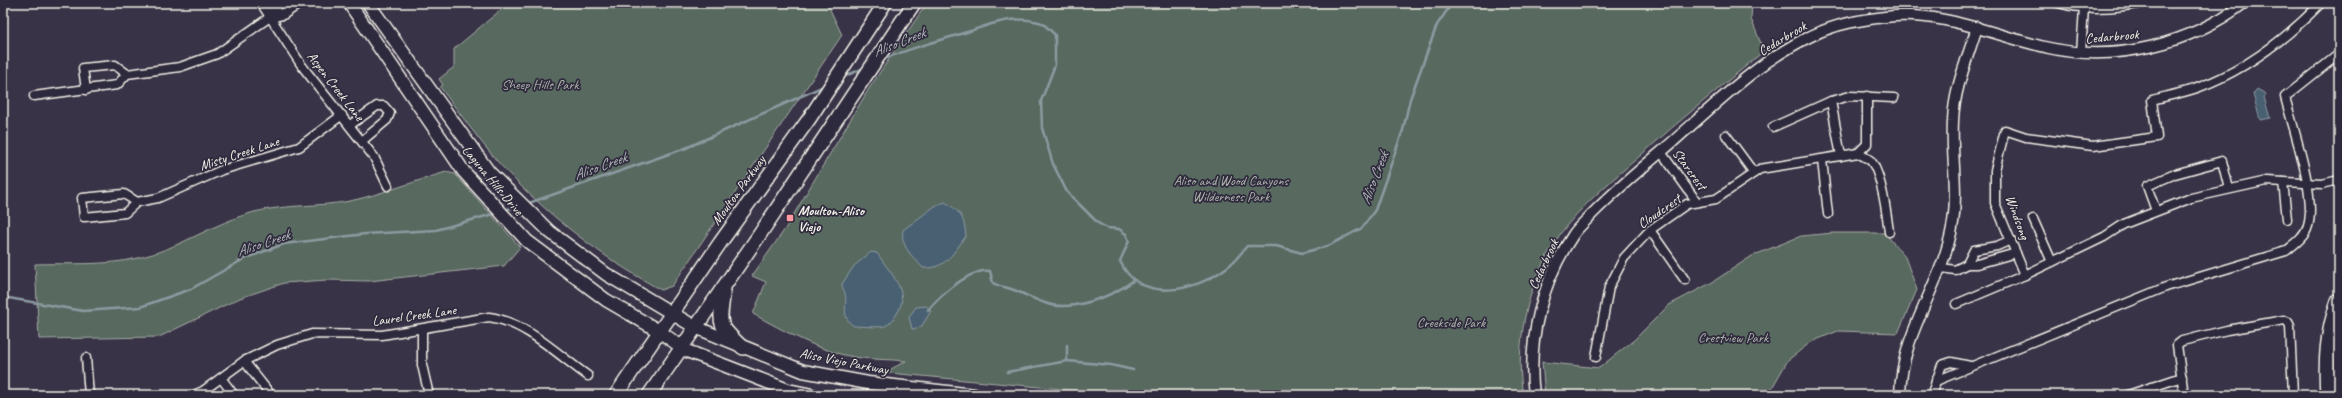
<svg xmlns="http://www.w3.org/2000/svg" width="2342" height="398" viewBox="0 0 2342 398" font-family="Caveat,sans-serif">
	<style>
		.green { fill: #596961; stroke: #a6ada4 }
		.water { fill: #496172; stroke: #8d9ba1 }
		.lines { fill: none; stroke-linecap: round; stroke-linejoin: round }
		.stream { stroke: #8d9ba1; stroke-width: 2.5 }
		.minor-casing { stroke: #f4f1e8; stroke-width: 11 }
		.tertiary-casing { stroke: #f4f1e8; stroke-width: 13 }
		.secondary-casing { stroke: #f4f1e8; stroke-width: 15 }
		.primary-casing { stroke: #f4f1e8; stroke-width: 16 }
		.motorway-casing { stroke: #f4f1e8; stroke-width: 18 }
		.minor { stroke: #2f2a3d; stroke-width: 8 }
		.tertiary { stroke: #2f2a3d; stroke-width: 10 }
		.secondary { stroke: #2f2a3d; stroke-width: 12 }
		.primary { stroke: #2f2a3d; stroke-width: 13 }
		.motorway { stroke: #2f2a3d; stroke-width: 15 }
		.poi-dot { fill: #ff9aa2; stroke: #2f2a3d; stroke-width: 1.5 }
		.labels { text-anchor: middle; stroke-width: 3.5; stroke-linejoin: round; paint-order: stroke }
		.street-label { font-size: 14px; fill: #f4f1e8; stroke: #2f2a3d }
		.park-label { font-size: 14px; fill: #aeb4ab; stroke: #2f2a3d }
		.poi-label { font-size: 14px; font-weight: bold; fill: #f4f1e8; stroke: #2f2a3d; text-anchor: start }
		.water-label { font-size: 15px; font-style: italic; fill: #b0b7b9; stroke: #2f2a3d }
	</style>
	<rect width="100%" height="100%" fill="#393348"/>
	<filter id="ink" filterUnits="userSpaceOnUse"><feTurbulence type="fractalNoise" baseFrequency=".025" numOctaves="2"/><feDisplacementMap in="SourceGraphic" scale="8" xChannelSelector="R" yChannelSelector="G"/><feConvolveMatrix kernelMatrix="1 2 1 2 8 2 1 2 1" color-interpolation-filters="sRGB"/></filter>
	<g filter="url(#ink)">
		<!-- green -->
		<g class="green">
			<path d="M509 3H827L842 35 672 286 661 290C601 257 544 213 497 161 477 138 459 112 440 87L443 85 439 79 454 67V49Z"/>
			<path d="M927 3H1752L1751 19 1764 51C1723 85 1681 119 1641 155 1616 177 1590 198 1568 224 1531 269 1513 337 1523 395H1126L889 373 891 369 906 361C889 359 871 360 854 357 818 351 785 331 753 314L766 282 752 276 785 229 870 87Z"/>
			<path d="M446 172 455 174 520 247 504 266 369 281 327 280 284 283 240 298 159 337 39 339 35 264C69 263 105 266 138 258 179 249 213 223 254 212 287 204 319 207 350 201 382 194 415 181 446 172Z"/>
			<polygon points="1833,233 1885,233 1905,257 1917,290 1898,333 1838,331 1811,342 1788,360 1768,395 1545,395 1542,362 1599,368 1634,340 1669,305 1711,283 1752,256 1801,236"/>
		</g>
		<!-- water -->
		<g class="water">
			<polygon points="2257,89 2266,94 2264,97 2270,118 2260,120 2253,94"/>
			<path d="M945 202C961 212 964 217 966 236 954 252 945 270 923 268 913 257 900 246 903 230L935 206Z"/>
			<path d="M871 252 877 253C890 273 912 293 896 315 893 320 890 324 885 326 877 328 863 326 854 326 840 317 848 305 845 293 844 290 842 288 842 284L854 266Z"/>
			<polygon points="926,306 931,311 921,327 912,329 909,317 916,307"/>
		</g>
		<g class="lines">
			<!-- stream -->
			<g class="stream">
				<path d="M882 60C909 48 938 41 967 32 991 24 1012 15 1039 22 1044 23 1051 31 1055 35V65L1041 101 1042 128 1053 164 1067 192 1098 223 1107 228 1119 229 1126 234 1129 241 1120 261C1139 304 1195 292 1226 268 1234 263 1241 253 1247 246H1276L1302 253 1328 246 1362 228 1375 210 1403 130 1410 99 1437 25 1452 3"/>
				<polyline points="843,77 864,68"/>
				<polyline points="526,204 686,148 826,85"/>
				<polyline points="505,210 518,206"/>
				<polyline points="3,297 83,311 140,307 191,289 244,259 284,244 365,234 436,230 497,213"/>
				<path d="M928 310C940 296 970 268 990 271L993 283C1000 287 1007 287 1014 290 1024 294 1034 299 1045 303 1070 313 1114 296 1134 280"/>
				<polyline points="1067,345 1067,361 1111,365 1133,370"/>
				<polyline points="1007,372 1067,361"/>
			</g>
			<defs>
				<g id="minor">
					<polyline points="261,3 302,66 374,157 388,186"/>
					<path d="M2058 3C2086 11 2115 8 2144 3"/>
					<path d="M2321 3C2286 39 2244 71 2197 88 2182 93 2167 96 2152 100L2157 137 2093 146 2026 137 2005 130 1995 170V203L2025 275 2104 237 2124 224 2191 198 2267 181 2322 184 2339 180"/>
					<polyline points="2081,53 2084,8"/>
					<polyline points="86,90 83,68 115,65 127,74"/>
					<polyline points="34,96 117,85 127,74 180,67 217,54 270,17"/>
					<path d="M1867 96V144L1858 153C1862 156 1868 158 1871 161 1882 174 1887 216 1889 232"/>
					<polyline points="1831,101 1841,156"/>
					<polyline points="350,125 377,106 384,106 390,113 387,120 362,141"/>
					<polyline points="1773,127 1831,101 1850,96 1894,98"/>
					<polyline points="1726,135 1754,173"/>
					<polyline points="1661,152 1697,202"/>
					<polyline points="1822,160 1828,214"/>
					<polyline points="2283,182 2287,219"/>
					<polyline points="137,202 124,194 82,198 84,217 125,213 137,202 158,198 222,170 299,147 342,115"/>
					<polyline points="2156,211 2147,186 2175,174 2222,161 2229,189"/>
					<polyline points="2033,219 2052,262"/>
					<polyline points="1650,230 1685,280"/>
					<polyline points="1967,264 1974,250 1997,246 2011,240"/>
					<polyline points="1942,268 1955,270 1967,264 1977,264 2016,253"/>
					<polyline points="1956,304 2025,275"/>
					<polyline points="422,329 422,365 429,395"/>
					<polyline points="1596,357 1609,287 1624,258 1650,230 1687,204 1716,199 1760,169 1858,153"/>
					<polyline points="86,358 89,395"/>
					<polyline points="244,361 271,395"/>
					<polyline points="221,378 234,395"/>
					<path d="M1936 381 2166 287 2286 251C2295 244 2305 237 2308 226 2317 197 2293 128 2285 97L2339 54"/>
					<polyline points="2151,387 2154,395"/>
					<path d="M194 395 203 391 244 361 277 345 312 334 382 335 489 317C526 322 558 355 588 376"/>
					<polyline points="1933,395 1933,390 1942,365 1951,362 1970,366"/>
					<polyline points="2128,395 2182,377"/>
					<polyline points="2184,395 2177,345 2182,341 2227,330 2284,320 2288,322 2290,326 2293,395"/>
				</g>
				<g id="tertiary">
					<polyline points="270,17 283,14 299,3"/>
					<polyline points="270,17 276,6 280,3"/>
					<path d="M1534 395C1527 340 1542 281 1573 235 1578 227 1586 221 1592 214 1614 192 1637 172 1661 152 1709 111 1755 62 1813 35 1836 24 1860 20 1885 17 1942 10 1995 36 2049 48 2116 63 2190 44 2244 3"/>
					<path d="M1900 395C1901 332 1941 287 1952 228 1959 193 1951 156 1953 121 1954 89 1968 57 1977 27"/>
				</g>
				<g id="secondary">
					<polyline points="349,3 464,172 527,241 606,300 659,331 687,351 788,390 812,395"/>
					<polyline points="368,3 489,172 550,232 606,274 695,327 803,371 868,383 974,395"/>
				</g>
				<g id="primary">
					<path d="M724 289C720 325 715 322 743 348"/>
					<polyline points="616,395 720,243 809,119 885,3"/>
					<polyline points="649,395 760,234 914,3"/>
				</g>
				<path id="motorway" d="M2328 395C2326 361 2327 334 2339 301"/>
			</defs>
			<!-- minor casing -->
			<use href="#minor" class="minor-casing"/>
			<!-- tertiary casing -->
			<use href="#tertiary" class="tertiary-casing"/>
			<!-- secondary casing -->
			<use href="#secondary" class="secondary-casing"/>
			<!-- primary casing -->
			<use href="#primary" class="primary-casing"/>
			<!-- motorway casing -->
			<use href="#motorway" class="motorway-casing"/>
			<!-- minor -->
			<use href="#minor" class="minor"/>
			<!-- tertiary -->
			<use href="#tertiary" class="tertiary"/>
			<!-- secondary -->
			<use href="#secondary" class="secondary"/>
			<!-- primary -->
			<use href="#primary" class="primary"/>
			<!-- motorway -->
			<use href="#motorway" class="motorway"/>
		</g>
	</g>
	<!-- markers -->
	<rect class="poi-dot" x="786" y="214" width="8" height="8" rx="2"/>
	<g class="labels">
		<!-- street labels -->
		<g class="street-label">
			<text transform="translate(2112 36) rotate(-5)" y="5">Cedarbrook</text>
			<text transform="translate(1782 38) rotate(-31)" y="5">Cedarbrook</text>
			<text transform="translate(336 86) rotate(52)" y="5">Aspen Creek Lane</text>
			<text transform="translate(239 153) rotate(-18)" y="5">Misty Creek Lane</text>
			<text transform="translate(1690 169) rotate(54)" y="5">Starcrest</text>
			<text transform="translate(493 180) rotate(50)" y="5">Laguna Hills Drive</text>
			<text transform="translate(738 190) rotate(-54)" y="5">Moulton Parkway</text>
			<text transform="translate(1659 211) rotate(-35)" y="5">Cloudcrest</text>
			<text transform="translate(2018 217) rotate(70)" y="5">Windsong</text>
			<text transform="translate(1543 264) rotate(-65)" y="5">Cedarbrook</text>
			<text transform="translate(414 315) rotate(-8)" y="5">Laurel Creek Lane</text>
			<text transform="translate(844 361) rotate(11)" y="5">Aliso Viejo Parkway</text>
		</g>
		<!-- park labels -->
		<g class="park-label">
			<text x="540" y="89">Sheep Hills Park</text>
			<text x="1231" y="185">Aliso and Wood Canyons<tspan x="1231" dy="16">Wilderness Park</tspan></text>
			<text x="1451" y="327">Creekside Park</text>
			<text x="1733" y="342">Crestview Park</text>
		</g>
		<!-- poi labels -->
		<g class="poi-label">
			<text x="798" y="215">Moulton-Aliso<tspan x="798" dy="16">Viejo</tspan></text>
		</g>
		<!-- water labels -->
		<g class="water-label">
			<text transform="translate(899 42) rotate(-22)" y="5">Aliso Creek</text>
			<text transform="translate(600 166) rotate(-20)" y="5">Aliso Creek</text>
			<text transform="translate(1374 178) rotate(-69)" y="5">Aliso Creek</text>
			<text transform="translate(263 243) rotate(-19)" y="5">Aliso Creek</text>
		</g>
	</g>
	<!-- margin -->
	<rect width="2342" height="398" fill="none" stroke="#2f2a3d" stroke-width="16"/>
	<rect x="8" y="8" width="2326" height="382" fill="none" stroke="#f4f1e8" stroke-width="1.5" filter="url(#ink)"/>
</svg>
